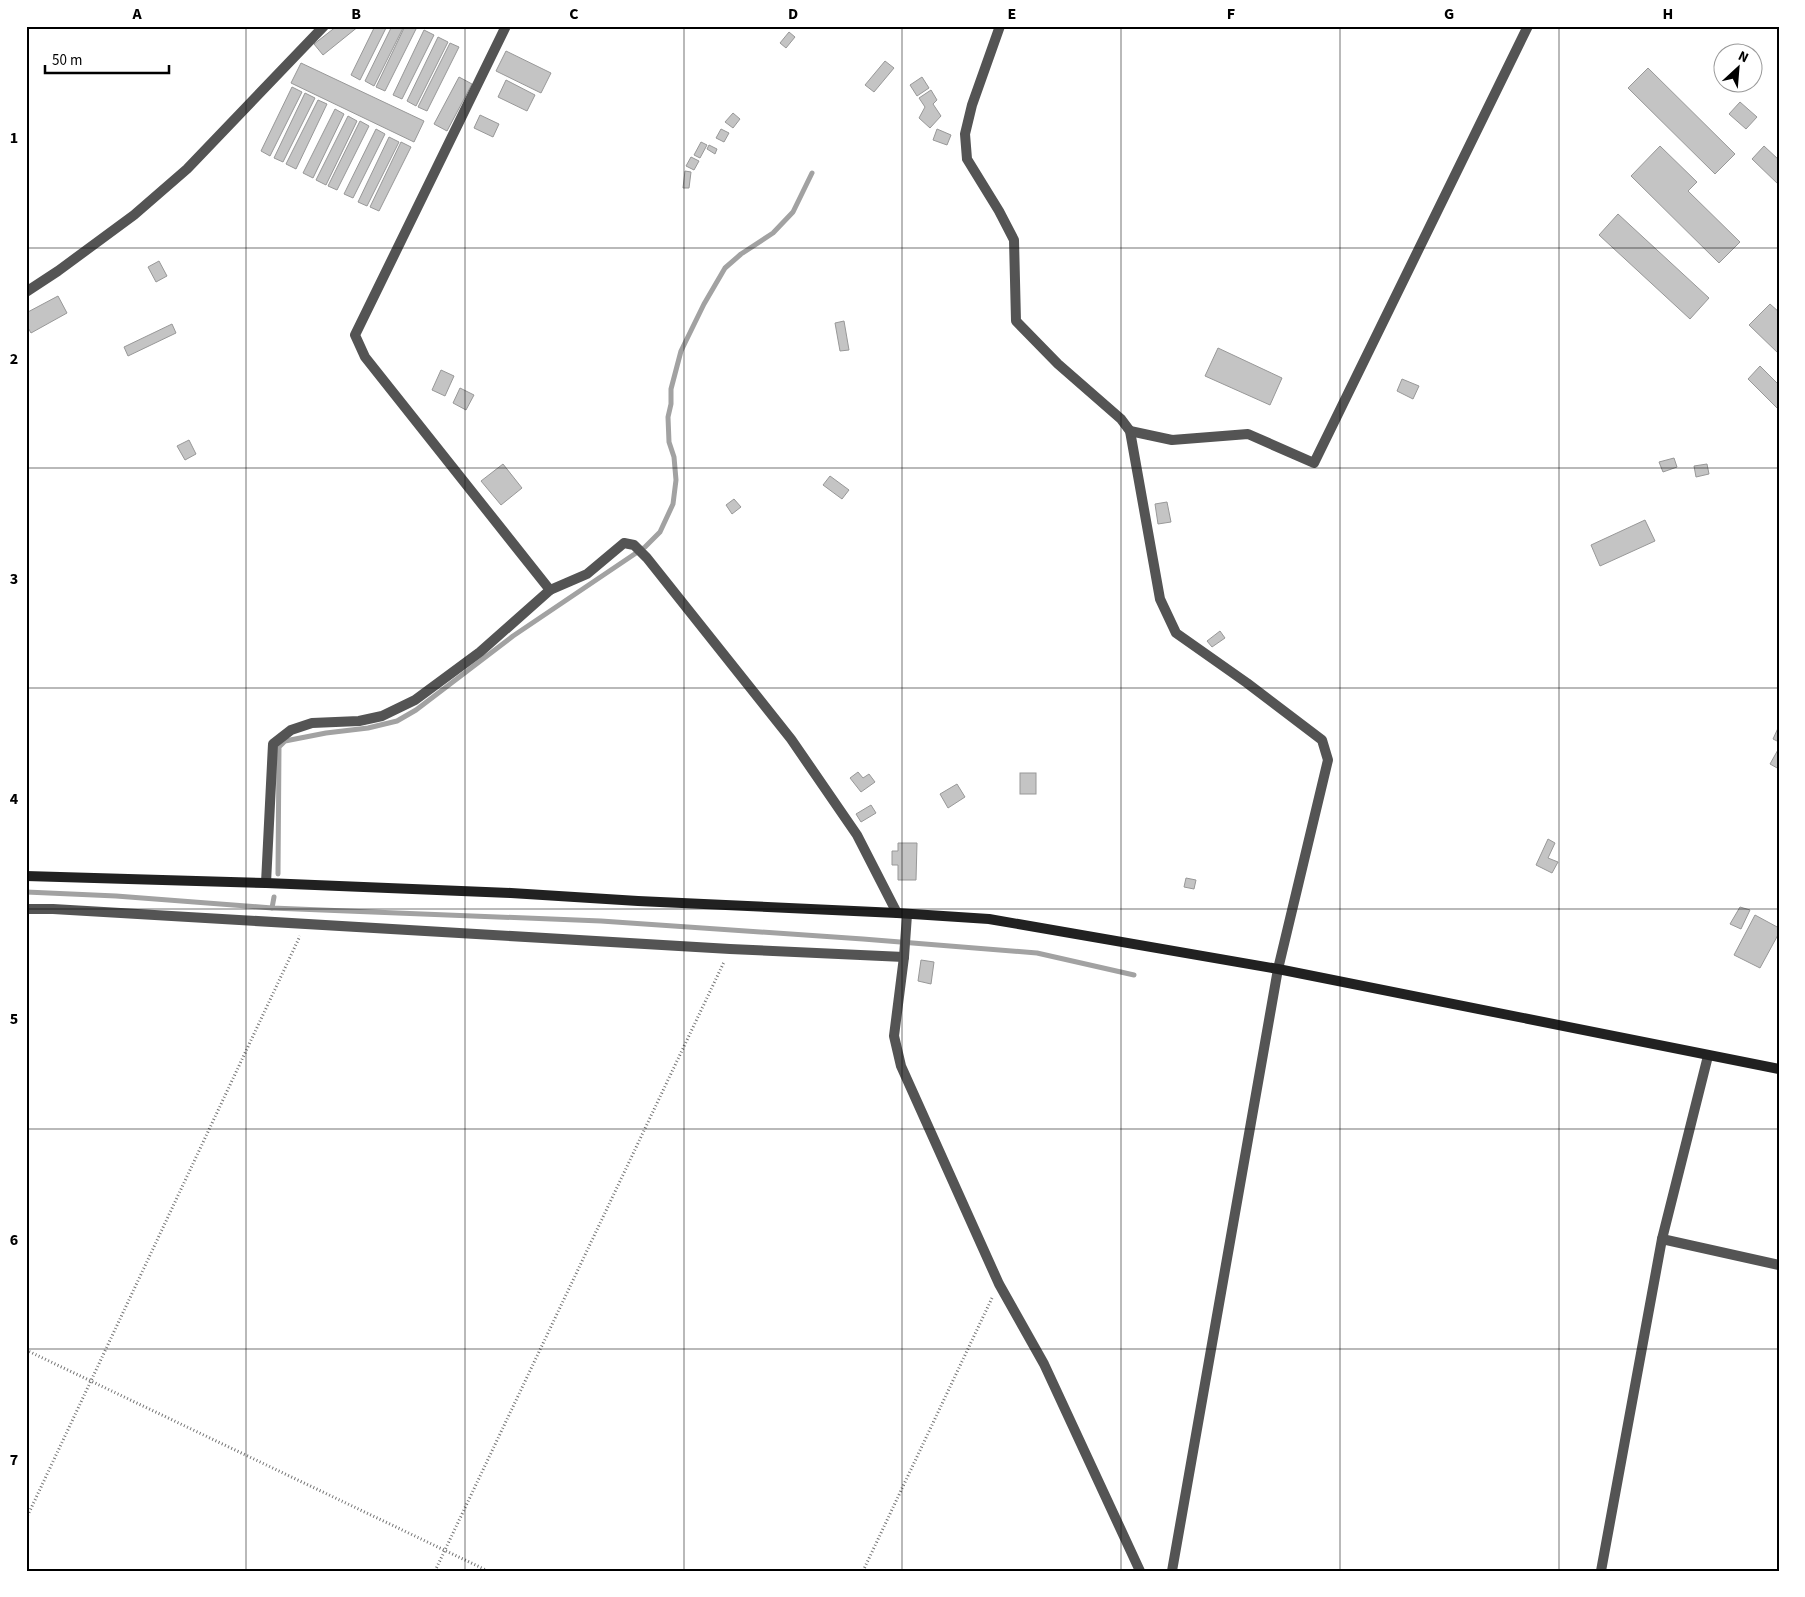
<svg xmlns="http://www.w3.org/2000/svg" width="1805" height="1597" viewBox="0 0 1805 1597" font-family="'Source Sans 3',sans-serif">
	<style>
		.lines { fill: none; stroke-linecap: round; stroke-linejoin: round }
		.stream { stroke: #a2a2a2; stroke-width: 5 }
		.building { fill: #c4c4c4; stroke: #989898 }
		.path { stroke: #767676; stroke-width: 3; stroke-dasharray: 1 2.5; stroke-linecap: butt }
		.street { stroke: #545454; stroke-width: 10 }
		.secondary { stroke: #212121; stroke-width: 10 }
		.grid { fill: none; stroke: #000; stroke-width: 1; stroke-opacity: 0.55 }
		.neatline { fill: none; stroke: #000; stroke-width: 2 }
		.grid-label { font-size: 16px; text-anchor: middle; font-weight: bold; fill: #000 }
	</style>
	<rect width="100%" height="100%" fill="#fff"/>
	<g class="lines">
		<!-- stream -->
		<g class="stream">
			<polyline points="278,874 279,747 285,741 326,733 368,728 397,721 416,710 513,636 645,547 660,532 673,504 676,480 674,457 669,442 668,417 671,404 671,389 681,351 704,304 725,268 741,254 773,233 793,212 812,173"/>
			<polyline points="26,892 116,896 272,908 601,921 863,939 1037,953 1134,975"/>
			<polyline points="272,908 274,897"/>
		</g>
	</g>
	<!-- building -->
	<g class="building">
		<polygon points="337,26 359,26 323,55 314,44"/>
		<polygon points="375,26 387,26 360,80 351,75"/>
		<polygon points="392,26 404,26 374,86 365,81"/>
		<polygon points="405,26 417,27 385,91 376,87"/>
		<polygon points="424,30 434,35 402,99 393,95"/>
		<polygon points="789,32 795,37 786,48 780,43"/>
		<polygon points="438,37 448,42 416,106 407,101"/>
		<polygon points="450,43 459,47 427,111 418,107"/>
		<polygon points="506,51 551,73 541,93 496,71"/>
		<polygon points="885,61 894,68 874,92 865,85"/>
		<polygon points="301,63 424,121 414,142 291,83"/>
		<polygon points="1648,68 1735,154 1715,174 1628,88"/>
		<polygon points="459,77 472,84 447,131 434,124"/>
		<polygon points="922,77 929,88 917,96 910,85"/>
		<polygon points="506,80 535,95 527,111 498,97"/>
		<polygon points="292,87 302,92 270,156 261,151"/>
		<polygon points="931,90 937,100 933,104 941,116 930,128 919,118 925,107 919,98"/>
		<polygon points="305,93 315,98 283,162 274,158"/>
		<polygon points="318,100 327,104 296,169 286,164"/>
		<polygon points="1740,102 1757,117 1746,129 1729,114"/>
		<polygon points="335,109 344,114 313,178 303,173"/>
		<polygon points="733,113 740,119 733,128 725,122"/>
		<polygon points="480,115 499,124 493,137 474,128"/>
		<polygon points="348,116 357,121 326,185 316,180"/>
		<polygon points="360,121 369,126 337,190 328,186"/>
		<polygon points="376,129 385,134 353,198 344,194"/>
		<polygon points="721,129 729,133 724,142 716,138"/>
		<polygon points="937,129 951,135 947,145 933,140"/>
		<polygon points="389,137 399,142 367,206 358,202"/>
		<polygon points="401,142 411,147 379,211 370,207"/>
		<polygon points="701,142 707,145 700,158 694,155"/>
		<polygon points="709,145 717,149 715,154 707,149"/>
		<polygon points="1660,146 1697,182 1688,191 1740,242 1719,263 1631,176"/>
		<polygon points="1764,146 1779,160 1779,185 1752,159"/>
		<polygon points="691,157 699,161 694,170 686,166"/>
		<polygon points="685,171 691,172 689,188 683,188"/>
		<polygon points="1618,214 1709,298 1690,319 1599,235"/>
		<polygon points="159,261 167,276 156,282 148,267"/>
		<polygon points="58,296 67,313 31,333 26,324 26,313"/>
		<polygon points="1770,304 1779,312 1779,354 1749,325"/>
		<polygon points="844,321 849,350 840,351 835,323"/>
		<polygon points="172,324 176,333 128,356 124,347"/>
		<polygon points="1218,348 1282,378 1270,405 1205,376"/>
		<polygon points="1760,366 1779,385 1779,410 1748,379"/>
		<polygon points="441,370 454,376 445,396 432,390"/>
		<polygon points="1402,379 1419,386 1413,399 1397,391"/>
		<polygon points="460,388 474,395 466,410 453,403"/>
		<polygon points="189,440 196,454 185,460 177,446"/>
		<polygon points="1674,458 1677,467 1663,472 1659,462"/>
		<polygon points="503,464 522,488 501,505 481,481"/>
		<polygon points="1707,464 1709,474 1696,477 1694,466"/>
		<polygon points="830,476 849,490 842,499 823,485"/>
		<polygon points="734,499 741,507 732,514 726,505"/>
		<polygon points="1167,502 1171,522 1158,524 1155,504"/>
		<polygon points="1645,520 1655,541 1600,566 1591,545"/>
		<polygon points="1220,631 1225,638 1212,647 1207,641"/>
		<polygon points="1779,726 1779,742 1773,739"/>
		<polygon points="1779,748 1779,769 1770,764"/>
		<polygon points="858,772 863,778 869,774 875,782 861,792 850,778"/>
		<rect x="1020" y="773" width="16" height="21"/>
		<polygon points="957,784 965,797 948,808 940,794"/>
		<polygon points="871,805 876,813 861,822 856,814"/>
		<polygon points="1548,839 1555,843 1548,858 1558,862 1552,873 1536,865"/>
		<polygon points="898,843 917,843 916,880 898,880 898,865 892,865 892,851 898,851"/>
		<polygon points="1186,878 1196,880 1194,889 1184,887"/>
		<polygon points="1740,907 1750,910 1741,929 1730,924"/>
		<polygon points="1755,915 1779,928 1779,933 1760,968 1734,955"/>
		<polygon points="921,960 934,962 931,984 918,981"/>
	</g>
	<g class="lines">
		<!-- path -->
		<g class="path">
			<polyline points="26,1350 488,1571"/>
			<polyline points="26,1519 300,936"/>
			<polyline points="435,1571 724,962"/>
			<polyline points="863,1571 992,1298"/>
		</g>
		<!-- street -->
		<g class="street">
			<polyline points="506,26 355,335 365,357 550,590"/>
			<polyline points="1000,26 972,105 965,134 967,159 999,211 1014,240 1016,321 1058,364 1121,419 1130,431 1160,599 1176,633 1247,683 1322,740 1328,760 1278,969 1172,1571"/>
			<polyline points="26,292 58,271 134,215 187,169 324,26"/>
			<polyline points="1130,431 1172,440 1248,434 1314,463 1528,26"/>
			<polyline points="266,883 273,744 291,730 312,723 359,721 382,716 415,700 480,652 550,590 587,574 624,543 634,545 647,558 791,739 857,835 897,913"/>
			<polyline points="26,909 53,909 730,949 904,957"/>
			<polyline points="907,915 904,957 894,1036 901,1066 999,1284 1044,1364 1140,1571"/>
			<polyline points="1662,1239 1779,1265"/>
			<polyline points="1601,1571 1662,1239 1708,1056"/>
		</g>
		<!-- secondary -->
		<polyline class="secondary" points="26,876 266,883 511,893 638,901 897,913 989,919 1278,969 1779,1069"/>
	</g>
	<!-- grid -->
	<path class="grid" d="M246 26V1571M465 26V1571M684 26V1571M902 26V1571M1121 26V1571M1340 26V1571M1559 26V1571M26 248H1779M26 468H1779M26 688H1779M26 909H1779M26 1129H1779M26 1349H1779"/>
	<!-- border -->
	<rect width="1805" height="1597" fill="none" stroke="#ffffff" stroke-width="55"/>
	<!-- north arrow -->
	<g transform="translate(1738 68) rotate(26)"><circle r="24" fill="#ffffff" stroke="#999999"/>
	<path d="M0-4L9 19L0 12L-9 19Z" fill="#000000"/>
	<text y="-8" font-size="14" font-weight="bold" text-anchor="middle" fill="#000000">N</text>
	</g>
	<!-- scale -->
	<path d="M45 65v8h124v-8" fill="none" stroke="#000000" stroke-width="2.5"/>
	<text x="52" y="65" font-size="15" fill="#000000" stroke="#ffffff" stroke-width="4" paint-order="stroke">50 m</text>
	<rect x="28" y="28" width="1750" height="1542" class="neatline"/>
	<g class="grid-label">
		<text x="137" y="19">A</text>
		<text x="356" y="19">B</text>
		<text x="574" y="19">C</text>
		<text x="793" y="19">D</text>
		<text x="1012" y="19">E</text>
		<text x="1231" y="19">F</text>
		<text x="1449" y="19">G</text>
		<text x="1668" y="19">H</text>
		<text x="14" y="143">1</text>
		<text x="14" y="364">2</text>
		<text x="14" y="584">3</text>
		<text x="14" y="804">4</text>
		<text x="14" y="1024">5</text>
		<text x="14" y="1245">6</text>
		<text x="14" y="1465">7</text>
	</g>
</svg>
